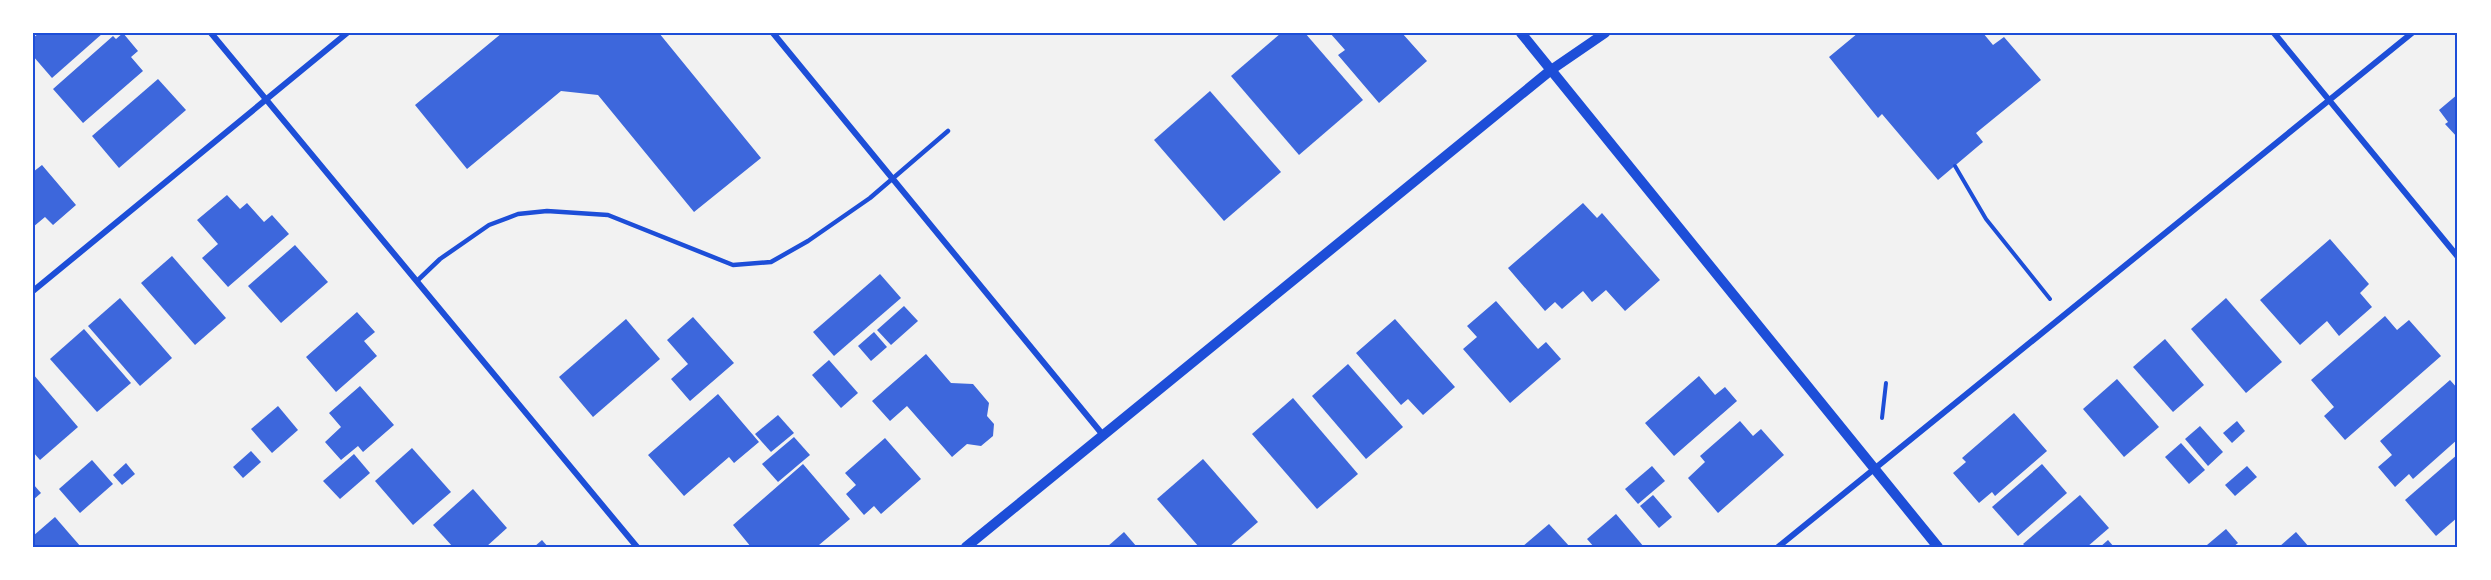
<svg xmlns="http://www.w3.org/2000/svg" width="2491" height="580" viewBox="0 0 2491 580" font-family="Helvetica,sans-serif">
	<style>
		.building { fill: #3d67dc }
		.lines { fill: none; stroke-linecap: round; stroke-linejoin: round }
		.path { stroke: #1d4ed8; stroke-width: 4 }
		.service { stroke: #1d4ed8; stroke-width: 4.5 }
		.minor { stroke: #1d4ed8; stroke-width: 6 }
		.tertiary { stroke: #1d4ed8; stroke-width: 10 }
		.neatline { fill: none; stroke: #1d4ed8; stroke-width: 2 }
	</style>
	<rect width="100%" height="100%" fill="#f2f2f2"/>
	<!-- building -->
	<g class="building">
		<polygon points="39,33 103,33 52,78 33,56 33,38"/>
		<polygon points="123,33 138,51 131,57 143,71 83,123 53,89 113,36 116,39"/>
		<polygon points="502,33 659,33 761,158 694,212 598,95 561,91 467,169 415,105"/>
		<polygon points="1281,33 1305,33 1363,100 1299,155 1231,76"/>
		<polygon points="1330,33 1402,33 1427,61 1379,103 1338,55 1345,50"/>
		<polygon points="1858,33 1983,33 1993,45 2004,37 2041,80 1976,133 1983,142 1938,180 1882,114 1878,118 1829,57"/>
		<polygon points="158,79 186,110 119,168 92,136"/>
		<polygon points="1210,91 1281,172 1224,221 1154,140"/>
		<polygon points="2458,94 2458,138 2445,124 2448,122 2439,110"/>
		<polygon points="42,165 76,205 53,225 45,217 33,227 33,172"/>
		<polygon points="227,195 240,209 247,203 264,222 272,215 289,234 228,287 202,258 218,244 197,220"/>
		<polygon points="1583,203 1597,218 1602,213 1660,280 1625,311 1606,290 1592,302 1583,291 1562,309 1555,302 1545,311 1508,268"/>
		<polygon points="2330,239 2369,284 2360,293 2372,307 2339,336 2327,321 2300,345 2260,300"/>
		<polygon points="295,245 328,282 281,323 248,286"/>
		<polygon points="172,256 226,318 195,345 141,283"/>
		<polygon points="880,274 901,298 834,356 813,332"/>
		<polygon points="120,298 172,358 140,386 88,326"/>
		<polygon points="2226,298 2282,362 2246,393 2191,329"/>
		<polygon points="1496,301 1538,349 1546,342 1561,359 1510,403 1463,349 1477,337 1467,326"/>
		<polygon points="904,306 918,321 891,345 877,330"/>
		<polygon points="357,312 375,332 364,341 377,356 336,392 306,357"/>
		<polygon points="2385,316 2397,330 2409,320 2441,356 2345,440 2324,416 2334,407 2311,380"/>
		<polygon points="693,317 734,363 690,401 671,379 688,364 667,340"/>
		<polygon points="626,319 660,359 593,417 559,377"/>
		<polygon points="1395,319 1455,387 1423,415 1408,399 1401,405 1356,353"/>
		<polygon points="84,329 131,383 97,412 50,359"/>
		<polygon points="874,332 887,347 871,361 858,346"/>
		<polygon points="2165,339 2204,385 2173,412 2133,367"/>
		<polygon points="926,354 951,383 973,384 989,403 987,416 994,424 993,436 981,446 967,444 952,457 907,406 890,421 872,401"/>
		<polygon points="829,360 858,393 841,408 812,375"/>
		<polygon points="1348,364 1403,427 1366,459 1312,396"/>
		<polygon points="33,374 78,427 40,460 33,452"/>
		<polygon points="1699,376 1715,395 1725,387 1737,401 1674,456 1645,423"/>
		<polygon points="2117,379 2159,427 2124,457 2083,409"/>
		<polygon points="2450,380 2458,389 2458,439 2413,479 2409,474 2395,487 2378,467 2392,455 2380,441"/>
		<polygon points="360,386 394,425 363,452 358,446 341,460 325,442 341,427 329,413"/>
		<polygon points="718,394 759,442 734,463 729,457 684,496 648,455"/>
		<polygon points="1293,398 1358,474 1317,509 1252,434"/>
		<polygon points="278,406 298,430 272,453 251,429"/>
		<polygon points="2014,413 2047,451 1995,496 1992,492 1979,503 1953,473 1966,462 1962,458"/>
		<polygon points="778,415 794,433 771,452 755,434"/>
		<polygon points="1740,421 1753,436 1761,429 1784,455 1718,513 1688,478 1705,462 1700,456"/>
		<polygon points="2237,421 2245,431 2232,443 2223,433"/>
		<polygon points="2200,426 2223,452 2208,466 2185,439"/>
		<polygon points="794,437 810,455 778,482 762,464"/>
		<polygon points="885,438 921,479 881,514 874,506 864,515 846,494 856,485 845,473"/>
		<polygon points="2181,443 2205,470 2189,484 2165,457"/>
		<polygon points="412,448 451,492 413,525 375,481"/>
		<polygon points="251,451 261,462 243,478 233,467"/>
		<polygon points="354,454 370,473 340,499 323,481"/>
		<polygon points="2458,454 2458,517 2436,536 2405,500"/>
		<polygon points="1203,459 1258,522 1229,547 1199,547 1157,499"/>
		<polygon points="92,460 113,484 80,513 59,489"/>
		<polygon points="126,463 135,474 122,485 113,475"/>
		<polygon points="803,464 850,519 819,545 821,547 751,547 733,525"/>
		<polygon points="2042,464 2067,493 2018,536 1992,507"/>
		<polygon points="1652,466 1665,481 1638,504 1625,489"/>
		<polygon points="2247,466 2257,477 2235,496 2225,485"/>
		<polygon points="33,484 41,493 33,500"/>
		<polygon points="473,489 507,528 486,547 453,547 433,525"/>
		<polygon points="1653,495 1672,517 1659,528 1640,506"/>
		<polygon points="2080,495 2109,528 2087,547 2026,547 2023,544"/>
		<polygon points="1616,514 1644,547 1594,547 1587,539"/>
		<polygon points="55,517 81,547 33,547 33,536"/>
		<polygon points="1549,524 1570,547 1522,547"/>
		<polygon points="2226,529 2238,543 2233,547 2208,547 2207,545"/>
		<polygon points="1124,532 1137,547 1107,547"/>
		<polygon points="2296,532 2309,547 2279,547"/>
		<polygon points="542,540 548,547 534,547"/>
		<polygon points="2108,540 2114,547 2100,547"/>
	</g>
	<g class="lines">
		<!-- path -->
		<g class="path">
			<polyline points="1955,166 1986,219 2050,299"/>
			<polyline points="1882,418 1886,383"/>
		</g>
		<!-- service -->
		<polyline class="service" points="417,281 440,259 489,225 518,214 547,211 608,215 733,265 771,262 808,241 870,198 948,131"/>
		<!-- minor -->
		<g class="minor">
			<polyline points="211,33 637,547"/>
			<polyline points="773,33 1103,435"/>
			<polyline points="2274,33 2458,257"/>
			<polyline points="33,291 347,33"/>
			<polyline points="1778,547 2412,33"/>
		</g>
		<!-- tertiary -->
		<g class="tertiary">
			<polyline points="1521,33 1938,547"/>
			<polyline points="966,547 1551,70 1605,33"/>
		</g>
	</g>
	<!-- border -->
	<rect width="2491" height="580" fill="none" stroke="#ffffff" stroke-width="69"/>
	<rect x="34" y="34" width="2422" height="512" class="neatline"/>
</svg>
